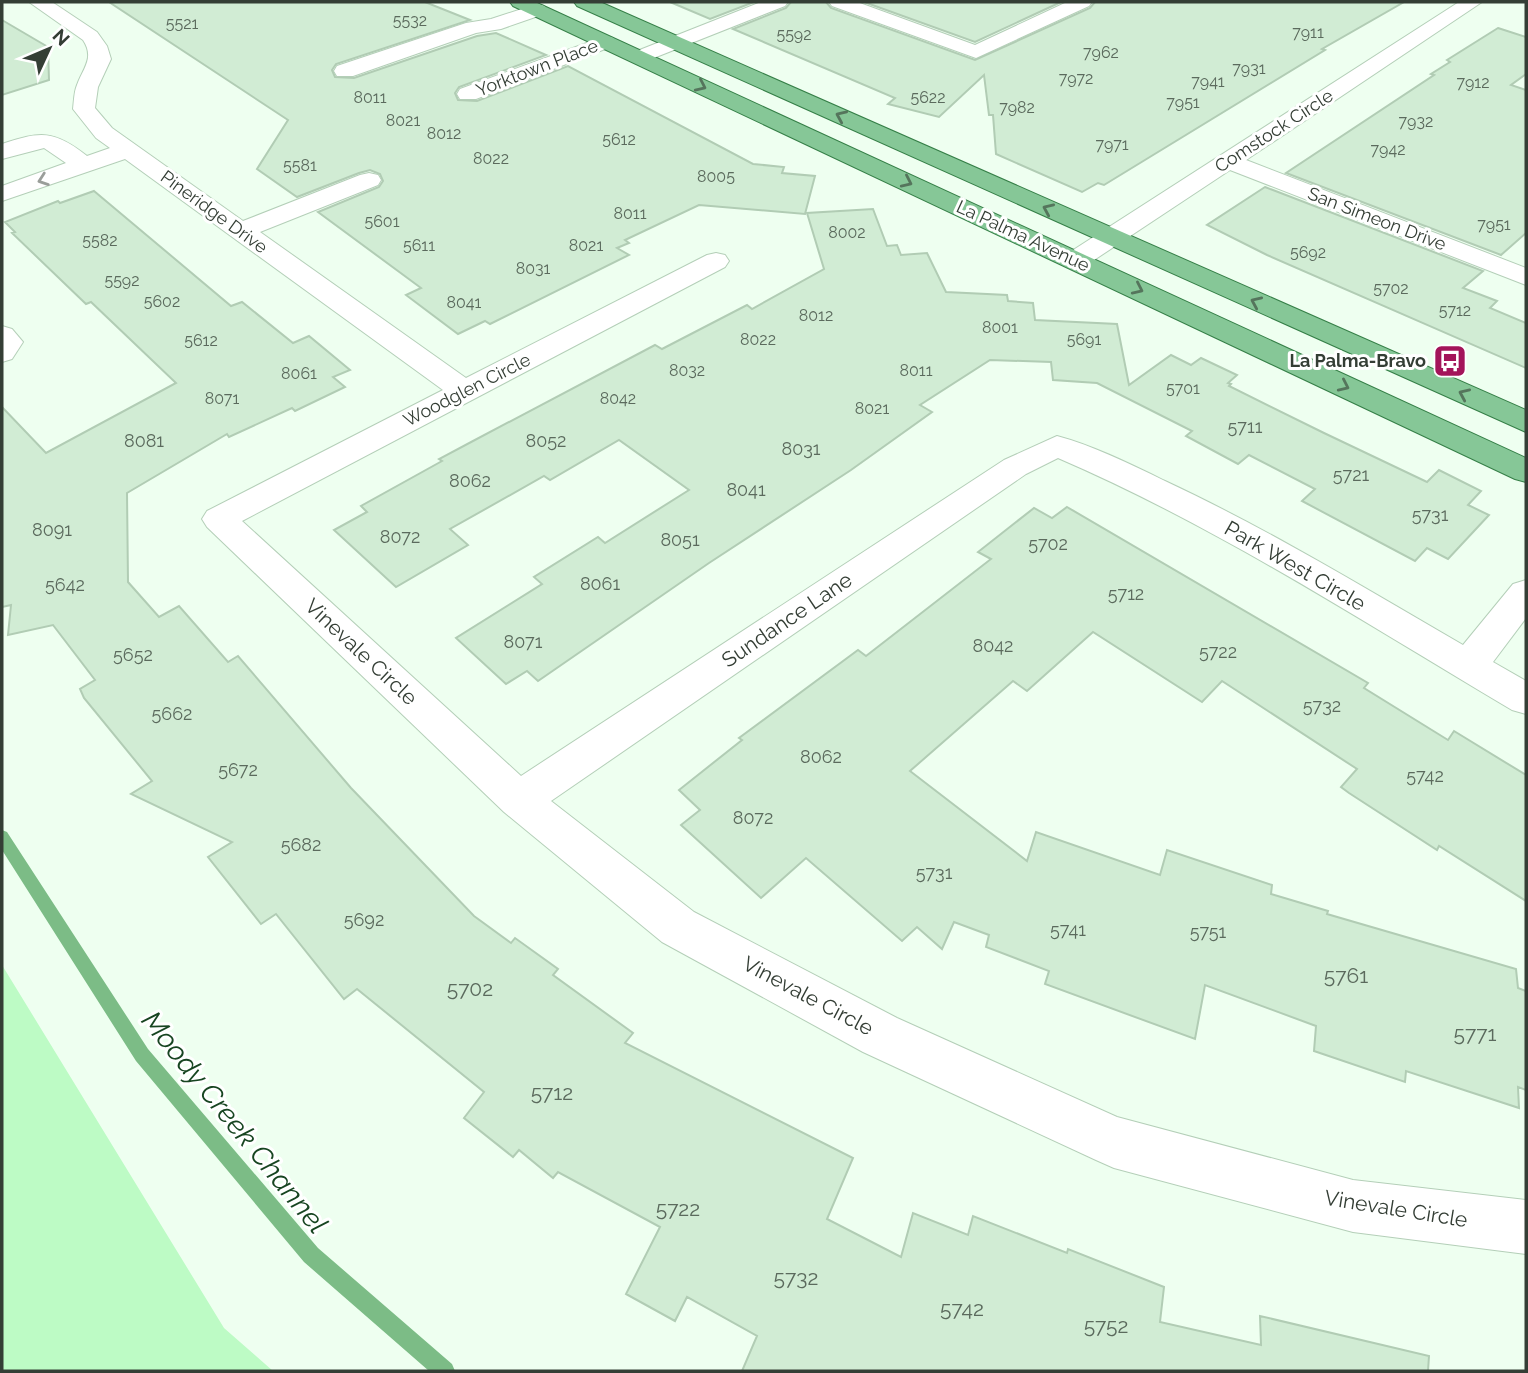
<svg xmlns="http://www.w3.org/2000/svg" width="1528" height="1373" viewBox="0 0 1528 1373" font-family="Raleway,sans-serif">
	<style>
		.green { fill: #bdfbc5 }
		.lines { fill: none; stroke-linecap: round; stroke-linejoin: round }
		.stream { fill: #7cbc86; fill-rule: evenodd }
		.building { fill: #d1ecd4; stroke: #b1ccb4; stroke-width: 2 }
		.minor-casing { stroke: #b4cfb8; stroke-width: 2 }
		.major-casing { stroke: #357f47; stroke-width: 2 }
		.minor { fill: #fff; fill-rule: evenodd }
		.major { fill: #86c797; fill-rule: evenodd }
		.oneway { stroke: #55755c }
		.oneway2 { stroke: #9a9e9a }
		.labels { text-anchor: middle; stroke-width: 6; stroke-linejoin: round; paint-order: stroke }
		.far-number-label { font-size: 16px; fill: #5b6a5d }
		.far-street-label { font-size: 18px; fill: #343e35; stroke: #fff }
		.far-poi-label { font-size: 18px; font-weight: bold; fill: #343e35; stroke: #fff; text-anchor: end }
		.number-label { font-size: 18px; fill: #5b6a5d }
		.street-label { font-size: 21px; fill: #343e35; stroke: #fff }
		.near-number-label { font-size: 21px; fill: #5b6a5d }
		.near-water-label { font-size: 28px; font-style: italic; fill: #174521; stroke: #fff }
	</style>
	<rect width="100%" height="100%" fill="#eefff0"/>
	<!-- green -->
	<polygon class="green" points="2,965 224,1328 273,1371 2,1371"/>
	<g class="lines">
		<!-- stream -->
		<polygon class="stream" points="2,830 7,832 148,1049 318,1248 452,1364 455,1371 429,1371 304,1262 136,1061 2,850"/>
	</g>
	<!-- building -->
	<g class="building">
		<polygon points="109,2 425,2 470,20 336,64 332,70 335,77 354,78 477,36 496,33 546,55 459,87 455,93 458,100 477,101 568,66 753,164 784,167 782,173 815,176 805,214 699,205 625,240 629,243 617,248 629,255 490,324 485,321 458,334 406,295 421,288 318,212 379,187 383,181 380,174 370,170 359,173 297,197 257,169 288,120"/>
		<polygon points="670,2 754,2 710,19"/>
		<polygon points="791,2 826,2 831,8 975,60 1090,8 1095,2 1404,2 1322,49 1325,50 1104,185 1098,183 1082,192 996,154 993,115 989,115 984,75 939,117 888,104 895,98 733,29 786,8"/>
		<polygon points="864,2 1061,2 975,42"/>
		<polygon points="2,20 48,47 49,80 2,95"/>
		<polygon points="1498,28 1526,37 1526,74 1511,85 1526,90 1526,233 1501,255 1286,173 1434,75 1431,74 1450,62 1447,60"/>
		<polygon points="1265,187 1483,271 1463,288 1497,301 1490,308 1526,323 1526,368 1267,255 1207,225"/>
		<polygon points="94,191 231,306 242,302 293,343 309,336 350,370 333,377 345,387 295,411 292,408 229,437 227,434 127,493 128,582 159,617 179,606 228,662 238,656 351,788 474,916 511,943 515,938 558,969 553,975 633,1033 625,1043 853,1158 827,1219 901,1257 913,1213 968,1235 973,1216 1067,1253 1068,1249 1164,1287 1160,1322 1261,1345 1260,1316 1429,1356 1428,1371 742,1371 757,1336 687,1297 675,1321 626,1294 660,1227 558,1172 553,1178 519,1150 513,1157 464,1118 484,1092 357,989 344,999 276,914 261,924 208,857 232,842 131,794 152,781 84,698 80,689 95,680 53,625 8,635 11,605 2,607 2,407 46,453 176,383 91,302 86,304 12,233 15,232 5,222 58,201 60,203"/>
		<polygon points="873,209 887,246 897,245 901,255 927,253 946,292 1007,295 1008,301 1033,303 1035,320 1117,324 1129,385 1171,355 1191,365 1201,358 1237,375 1228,383 1231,384 1229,386 1324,433 1427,482 1439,470 1481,491 1468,505 1489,515 1448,559 1427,548 1415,561 1302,501 1315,489 1249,455 1238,464 1186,436 1192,431 1097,383 1053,380 1051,362 990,360 920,405 932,412 851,470 709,563 538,681 527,671 506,684 456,638 542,584 534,577 598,537 605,543 689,490 619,440 550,480 544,476 450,529 468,545 396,587 334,530 367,512 361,506 442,461 439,459 473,441 655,345 662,349 747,305 752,309 824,269 807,213"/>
		<polygon points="1067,507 1368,683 1364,688 1448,740 1454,731 1526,775 1526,901 1439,846 1437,850 1349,793 1341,787 1357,769 1222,681 1202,702 1093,632 1027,691 1013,681 910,771 1027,861 1036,832 1160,875 1167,850 1272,885 1271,894 1328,911 1327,914 1516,969 1518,988 1526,991 1526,1090 1518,1087 1519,1108 1406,1071 1405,1082 1314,1051 1316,1026 1205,985 1195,1039 1045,984 1049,971 986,947 989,935 954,922 942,949 917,927 902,941 806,858 761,898 681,825 700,810 679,790 742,740 739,738 858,650 866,656 991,559 978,552 1034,508 1052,518"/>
	</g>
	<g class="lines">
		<defs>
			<g id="minor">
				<path d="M29 2H52L97 32 107 46 111 59 98 87 95 108 112 128 243 221 360 175 369 173 378 175 381 180 378 185 260 232 466 378 707 255 716 253 725 255 729 261 725 267 242 521 521 776 1004 460 1057 436C1094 446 1130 464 1165 481 1268 529 1365 588 1463 645L1513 584 1526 580V618L1493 662 1526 681V714L1512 710C1363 622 1218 527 1058 458L1026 474 551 801 694 912 897 1018 1117 1117 1353 1180 1526 1200V1254L1353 1232 1114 1168 1096 1160 863 1052 662 942 504 812 207 527 202 519 207 511 443 390 125 159 2 201V186L66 163 44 148 2 159V144C41 131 54 130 87 156L110 148 96 138 73 109C74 101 74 92 77 85 83 68 95 58 83 40Z"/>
				<polygon points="761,2 788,2 785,6 646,61 632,61 628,57 632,53"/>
				<polygon points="829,2 857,2 975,45 1067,2 1092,2 1089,6 976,58 832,6"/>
				<polygon points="1459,2 1482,2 1246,160 1526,268 1526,285 1230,170 1085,266 1076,268 1067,266 1063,260 1067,254"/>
				<polygon points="537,4 544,6 547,10 544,14 501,29 476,33 353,76 337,76 334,71 337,66 466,23 491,19"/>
				<polygon points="606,36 613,38 616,42 613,46 476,99 460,99 457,94 460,89"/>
				<polygon points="2,326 12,329 23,342 12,359 2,362"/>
			</g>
			<g id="major">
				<polygon points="510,2 535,2 1526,458 1526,482 1515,479 513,6"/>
				<polygon points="574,2 600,2 1526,410 1526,432 577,6"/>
			</g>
		</defs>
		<!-- minor casing -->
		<use href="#minor" class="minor-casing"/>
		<!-- major casing -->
		<use href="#major" class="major-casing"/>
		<!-- minor -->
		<use href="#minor" class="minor"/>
		<!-- major -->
		<use href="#major" class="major"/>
	</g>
	<!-- one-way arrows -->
	<defs><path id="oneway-chevron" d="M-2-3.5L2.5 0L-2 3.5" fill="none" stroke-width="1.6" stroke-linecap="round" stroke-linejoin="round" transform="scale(1.75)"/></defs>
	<g class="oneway">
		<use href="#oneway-chevron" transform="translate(701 86) rotate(25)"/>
		<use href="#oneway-chevron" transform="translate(841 116) rotate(-156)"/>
		<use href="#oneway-chevron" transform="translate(907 182) rotate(25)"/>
		<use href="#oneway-chevron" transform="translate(1048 209) rotate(-156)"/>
		<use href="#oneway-chevron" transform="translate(1138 289) rotate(25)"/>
		<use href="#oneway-chevron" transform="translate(1256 302) rotate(-156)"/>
		<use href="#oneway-chevron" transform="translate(1344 386) rotate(25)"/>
		<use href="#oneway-chevron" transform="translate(1464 394) rotate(-156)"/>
	</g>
	<use class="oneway2" href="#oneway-chevron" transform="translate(43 180) rotate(161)"/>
	<!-- icons -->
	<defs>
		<symbol id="bus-square" viewBox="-11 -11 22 22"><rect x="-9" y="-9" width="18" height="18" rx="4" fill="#a3145a" stroke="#fff"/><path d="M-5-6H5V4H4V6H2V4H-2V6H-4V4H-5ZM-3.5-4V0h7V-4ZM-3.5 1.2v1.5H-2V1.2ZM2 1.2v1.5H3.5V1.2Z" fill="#fff"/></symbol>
	</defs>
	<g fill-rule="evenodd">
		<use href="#bus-square" x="1431" y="342" width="38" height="38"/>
	</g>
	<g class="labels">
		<!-- far-number labels -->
		<g class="far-number-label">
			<text x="410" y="26">5532</text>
			<text x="182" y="29">5521</text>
			<text x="1308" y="38">7911</text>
			<text x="794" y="40">5592</text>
			<text x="1101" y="58">7962</text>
			<text x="1249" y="74">7931</text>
			<text x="1076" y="84">7972</text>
			<text x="1208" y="87">7941</text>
			<text x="1473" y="88">7912</text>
			<text x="370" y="103">8011</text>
			<text x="928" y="103">5622</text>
			<text x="1183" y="108">7951</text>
			<text x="1017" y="113">7982</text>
			<text x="403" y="126">8021</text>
			<text x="1416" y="127">7932</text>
			<text x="444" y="139">8012</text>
			<text x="619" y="145">5612</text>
			<text x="1112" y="150">7971</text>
			<text x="1388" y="155">7942</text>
			<text x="491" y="164">8022</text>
			<text x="300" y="171">5581</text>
			<text x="716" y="182">8005</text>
			<text x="630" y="219">8011</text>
			<text x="382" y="227">5601</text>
			<text x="1494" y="230">7951</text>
			<text x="847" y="238">8002</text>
			<text x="100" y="246">5582</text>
			<text x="419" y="251">5611</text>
			<text x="586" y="251">8021</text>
			<text x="1308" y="258">5692</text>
			<text x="533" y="274">8031</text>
			<text x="122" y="286">5592</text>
			<text x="1391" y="294">5702</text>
			<text x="162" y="307">5602</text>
			<text x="464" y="308">8041</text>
			<text x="1455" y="316">5712</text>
			<text x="816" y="321">8012</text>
			<text x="1000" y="333">8001</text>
			<text x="758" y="345">8022</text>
			<text x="1084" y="345">5691</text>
			<text x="201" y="346">5612</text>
			<text x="687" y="376">8032</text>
			<text x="916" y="376">8011</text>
			<text x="299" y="379">8061</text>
			<text x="1183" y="394">5701</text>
			<text x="222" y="404">8071</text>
			<text x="618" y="404">8042</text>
			<text x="872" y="414">8021</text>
		</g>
		<!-- far-street labels -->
		<g class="far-street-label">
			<text transform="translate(537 68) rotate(-21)" y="6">Yorktown Place</text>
			<text transform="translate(1274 131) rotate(-33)" y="6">Comstock Circle</text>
			<text transform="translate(214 212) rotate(36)" y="6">Pineridge Drive</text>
			<text transform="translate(1377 219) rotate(21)" y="6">San Simeon Drive</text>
			<text transform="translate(1023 236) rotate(25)" y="6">La Palma Avenue</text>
			<text transform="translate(467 390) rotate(-27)" y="6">Woodglen Circle</text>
		</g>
		<!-- far-poi labels -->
		<g class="far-poi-label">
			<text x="1426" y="367">La Palma-Bravo</text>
		</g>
		<!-- number labels -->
		<g class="number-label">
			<text x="1245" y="433">5711</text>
			<text x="144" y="447">8081</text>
			<text x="546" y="447">8052</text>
			<text x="801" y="455">8031</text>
			<text x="1351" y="481">5721</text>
			<text x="470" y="487">8062</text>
			<text x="746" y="496">8041</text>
			<text x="1430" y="521">5731</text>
			<text x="52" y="536">8091</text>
			<text x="400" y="543">8072</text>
			<text x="680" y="546">8051</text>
			<text x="1048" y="550">5702</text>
			<text x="600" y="590">8061</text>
			<text x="65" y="591">5642</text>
			<text x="1126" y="600">5712</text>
			<text x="523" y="648">8071</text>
			<text x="993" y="652">8042</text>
			<text x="1218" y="658">5722</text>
			<text x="133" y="661">5652</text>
			<text x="1322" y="712">5732</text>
			<text x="172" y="720">5662</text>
			<text x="821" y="763">8062</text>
			<text x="238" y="776">5672</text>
			<text x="1425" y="782">5742</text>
			<text x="753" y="824">8072</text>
			<text x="301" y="851">5682</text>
			<text x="934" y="879">5731</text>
			<text x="364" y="926">5692</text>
			<text x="1068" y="936">5741</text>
			<text x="1208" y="938">5751</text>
		</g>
		<!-- street labels -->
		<g class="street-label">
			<text transform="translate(1295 566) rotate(30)" y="7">Park West Circle</text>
			<text transform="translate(787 620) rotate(-34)" y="7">Sundance Lane</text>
			<text transform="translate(361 652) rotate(43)" y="7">Vinevale Circle</text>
			<text transform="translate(808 996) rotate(28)" y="7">Vinevale Circle</text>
			<text transform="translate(1396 1209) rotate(9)" y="7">Vinevale Circle</text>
		</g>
		<!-- near-number labels -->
		<g class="near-number-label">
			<text x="1346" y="983">5761</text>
			<text x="470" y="996">5702</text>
			<text x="1475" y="1041">5771</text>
			<text x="552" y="1100">5712</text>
			<text x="678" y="1216">5722</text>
			<text x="796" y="1285">5732</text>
			<text x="962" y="1316">5742</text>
			<text x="1106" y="1333">5752</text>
		</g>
		<!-- near-water labels -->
		<g class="near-water-label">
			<text transform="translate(235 1122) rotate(51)" y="10">Moody Creek Channel</text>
		</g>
	</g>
	<!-- border -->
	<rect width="1528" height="1373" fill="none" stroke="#343e35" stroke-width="7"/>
	<!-- north arrow -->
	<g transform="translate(49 49) rotate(46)" stroke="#ffffff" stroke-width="5" paint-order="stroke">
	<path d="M0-5L12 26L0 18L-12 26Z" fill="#343e35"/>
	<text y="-10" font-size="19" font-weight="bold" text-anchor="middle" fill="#343e35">N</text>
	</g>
</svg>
